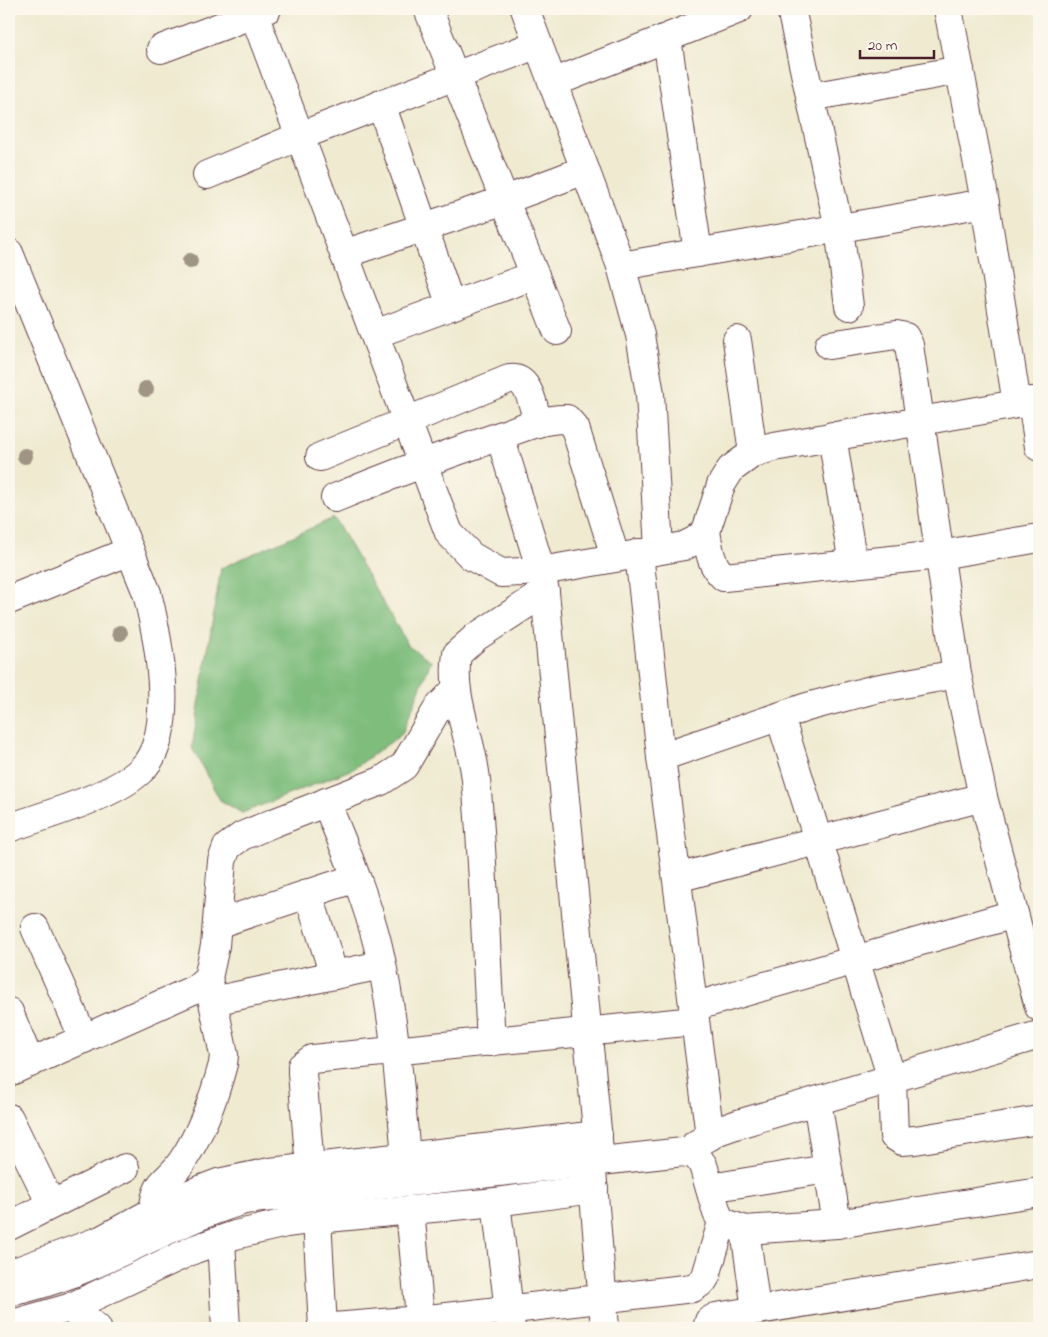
<svg xmlns="http://www.w3.org/2000/svg" width="1048" height="1337" viewBox="0 0 1048 1337" font-family="'Indie Flower',sans-serif">
	<style>
		.forest { fill: #7fbd7d; stroke: #646e54 }
		.lines { fill: none; stroke-linecap: round; stroke-linejoin: round }
		.minor-casing { stroke: #633d44; stroke-width: 30 }
		.tertiary-casing { stroke: #633d44; stroke-width: 30 }
		.minor { stroke: #fff; stroke-width: 28 }
		.tertiary { stroke: #fff; stroke-width: 28 }
		.tree { fill: #a09584 }
	</style>
	<rect width="100%" height="100%" fill="#fbf7ec"/>
	<filter id="ink" filterUnits="userSpaceOnUse"><feTurbulence type="fractalNoise" baseFrequency=".02" numOctaves="2"/><feDisplacementMap in="SourceGraphic" scale="10" xChannelSelector="R" yChannelSelector="G"/><feConvolveMatrix kernelMatrix="1 2 1 2 8 2 1 2 1" color-interpolation-filters="sRGB"/></filter>
	<filter id="wash" filterUnits="userSpaceOnUse"><feTurbulence type="fractalNoise" baseFrequency=".0096" numOctaves="4" result="noise"/><feDisplacementMap in="SourceGraphic" scale="20" xChannelSelector="R" yChannelSelector="G"/><feGaussianBlur stdDeviation="1.12" result="paint"/><feColorMatrix in="noise" values="0 0 0 0 0 0 0 0 0 0 0 0 0 0 0 0 0 1.4 0 .05"/><feComposite in="paint" operator="in"/></filter>
	<g filter="url(#wash)">
		<rect width="100%" height="100%" fill="#efead0"/>
		<!-- forest -->
		<polygon class="forest" points="334,518 408,645 431,661 402,734 353,769 242,813 220,800 192,748 221,568"/>
	</g>
	<g filter="url(#ink)">
		<g class="lines">
			<defs>
				<g id="minor">
					<polyline points="252,9 449,533 471,556 501,573 541,571 684,546 696,540 706,531 721,485 731,469 753,453 774,447 1039,400"/>
					<polyline points="428,9 557,331"/>
					<polyline points="525,9 621,266 640,335 650,394 659,549"/>
					<polyline points="791,9 839,228 849,306"/>
					<polyline points="948,9 983,191 1017,404"/>
					<polyline points="667,38 698,253"/>
					<polyline points="161,49 267,9"/>
					<polyline points="553,83 739,9"/>
					<polyline points="810,97 960,70"/>
					<polyline points="381,104 451,306"/>
					<polyline points="207,175 300,136 538,44"/>
					<path d="M9 253 147 593C158 637 178 735 141 770 115 796 45 815 9 828"/>
					<polyline points="344,254 505,200 585,170"/>
					<polyline points="621,266 985,203"/>
					<polyline points="375,334 535,275"/>
					<polyline points="737,340 753,453"/>
					<polyline points="829,345 896,335 905,337 909,345 957,674 983,797 1039,1007"/>
					<polyline points="1032,401 1039,447"/>
					<polyline points="500,436 541,571 545,592 600,1161"/>
					<polyline points="832,436 853,564"/>
					<path d="M320 457 509 379C530 376 533 407 538 423"/>
					<path d="M335 498C388 476 442 456 497 437 519 429 543 418 567 419L575 428 615 556"/>
					<path d="M706 531C709 548 710 565 724 577L940 555 1039 538"/>
					<polyline points="639,553 661,757 710,1136"/>
					<polyline points="9,600 130,551"/>
					<polyline points="780,717 892,1079 894,1136 902,1141 915,1140 1039,1120"/>
					<polyline points="661,757 807,707 875,689 957,674"/>
					<path d="M326 802C345 849 366 897 378 946 394 1015 400 1086 406 1157"/>
					<polyline points="677,878 983,797"/>
					<polyline points="308,893 334,975"/>
					<polyline points="217,924 356,878"/>
					<polyline points="35,928 84,1039"/>
					<polyline points="213,1001 381,965"/>
					<polyline points="693,1007 1014,914"/>
					<polyline points="9,1012 30,1063"/>
					<path d="M491 1042C486 955 484 867 476 780 472 737 450 699 457 654L476 637 545 592"/>
					<polyline points="9,1072 195,989 208,978 215,946 222,861 227,847 242,836 273,823 381,781 404,766 438,708 456,689"/>
					<polyline points="817,1101 837,1224"/>
					<polyline points="9,1118 51,1204"/>
					<polyline points="695,1145 718,1131 738,1124 1039,1035"/>
					<polyline points="310,1167 302,1073 302,1066 312,1059 695,1021"/>
					<polyline points="592,1171 605,1328"/>
					<polyline points="710,1188 827,1169"/>
					<polyline points="496,1202 511,1328"/>
					<polyline points="410,1210 421,1328"/>
					<path d="M153 1212C157 1176 168 1184 183 1160 202 1131 214 1098 223 1064L224 1055 208 978"/>
					<polyline points="317,1219 323,1328"/>
					<polyline points="9,1226 125,1168"/>
					<polyline points="745,1230 756,1310"/>
					<polyline points="221,1240 226,1328"/>
					<polyline points="9,1272 20,1270 101,1240 178,1198 218,1183 270,1172 598,1135"/>
					<polyline points="69,1308 97,1328"/>
					<polyline points="9,1325 69,1308 195,1249 235,1235 286,1223 317,1219 496,1202 594,1189"/>
					<polyline points="321,1328 420,1320 693,1288 703,1281 706,1276 722,1222"/>
					<polyline points="707,1328 709,1321 716,1317 1039,1264"/>
				</g>
				<path id="tertiary" d="M9 1292C77 1279 135 1243 197 1217 213 1210 229 1205 244 1200L683 1152 696 1155 703 1165 717 1213 722 1222 745 1230 837 1224 1039 1192"/>
			</defs>
			<!-- minor casing -->
			<use href="#minor" class="minor-casing"/>
			<!-- tertiary casing -->
			<use href="#tertiary" class="tertiary-casing"/>
			<!-- minor -->
			<use href="#minor" class="minor"/>
			<!-- tertiary -->
			<use href="#tertiary" class="tertiary"/>
		</g>
		<!-- trees -->
		<g class="tree">
			<circle cx="190" cy="261" r="8"/>
			<circle cx="146" cy="389" r="8"/>
			<circle cx="25" cy="456" r="8"/>
			<circle cx="120" cy="633" r="8"/>
		</g>
	</g>
	<!-- margin -->
	<rect width="1048" height="1337" fill="none" stroke="#fbf7ec" stroke-width="30"/>
	<!-- scale -->
	<path d="M860 50v8h74v-8" fill="none" stroke="#4a1f2b" stroke-width="2.5"/>
	<text x="868" y="50" font-size="15" fill="#4a1f2b" stroke="#fbf7ec" stroke-width="4" paint-order="stroke">20 m</text>
</svg>
